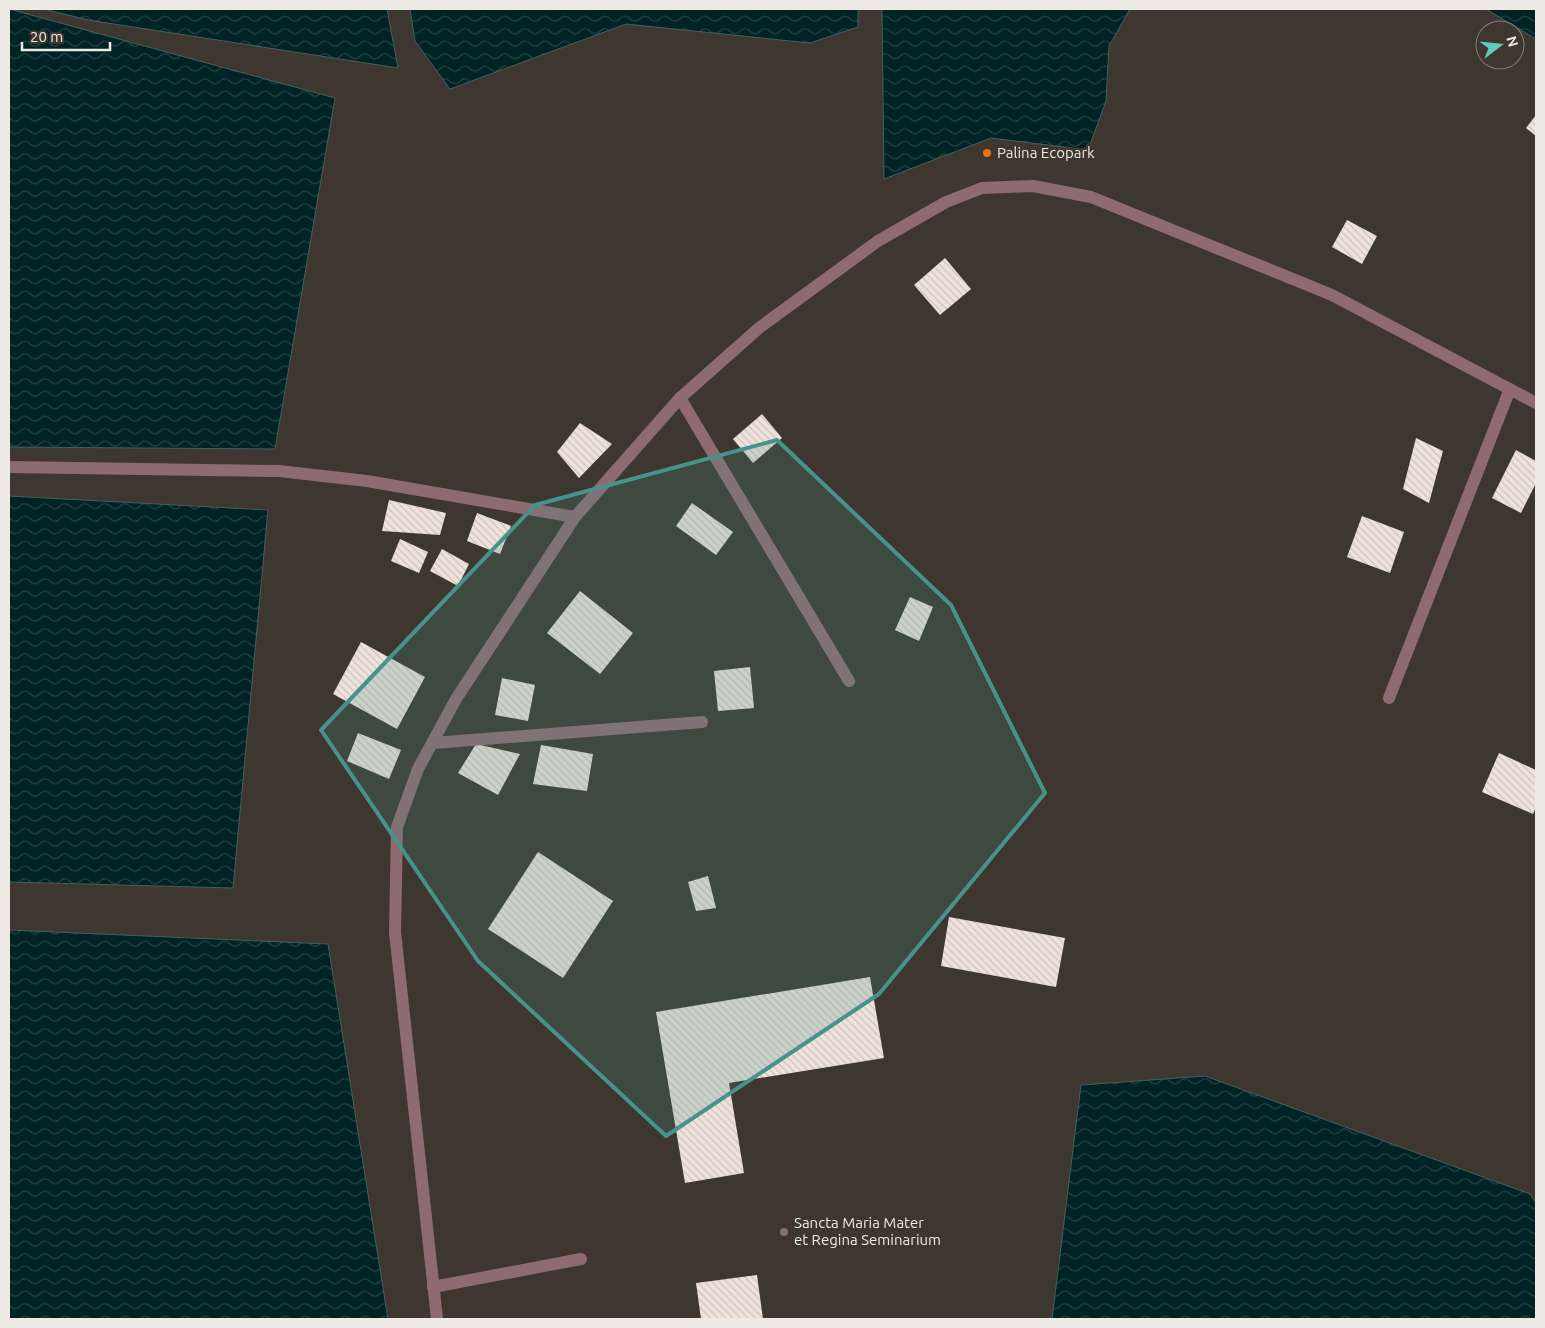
<svg xmlns="http://www.w3.org/2000/svg" width="1545" height="1328" viewBox="0 0 1545 1328" font-family="Ubuntu,sans-serif">
	<style>
		.water { fill: url(#water-waves); stroke: #475f5f }
		.building { fill: url(#building-back-hatch) }
		.lines { fill: none; stroke-linecap: round; stroke-linejoin: round }
		.minor { stroke: #8f6b71; stroke-width: 12 }
		.marked { fill: #47938c; fill-opacity: 0.2; stroke: #47938c; stroke-width: 4; stroke-linejoin: round }
		.food-dot { fill: #e8710a; stroke: #3d372f; stroke-width: 2 }
		.education-dot { fill: #8d6e63; stroke: #3d372f; stroke-width: 2 }
		.labels { text-anchor: middle; stroke-width: 5; stroke-linejoin: round; paint-order: stroke }
		.poi-label { font-size: 15px; fill: #eeeae5; stroke: #3d372f; text-anchor: start }
	</style>
	<defs>
		<pattern id="water-waves" width="16" height="10" patternUnits="userSpaceOnUse" patternTransform="scale(1.25)"><rect width="16" height="10" fill="#002326"/><path d="M0 5q4-4 8 0t8 0" fill="none" stroke="#264345"/></pattern>
		<pattern id="building-back-hatch" width="6" height="6" patternUnits="userSpaceOnUse" patternTransform="scale(1.25)"><rect width="6" height="6" fill="#eee2db"/><path d="M-1 5l2 2M0 0l6 6M5-1l2 2" fill="none" stroke="#cdc3bd"/></pattern>
	</defs>
	<rect width="100%" height="100%" fill="#3d372f"/>
	<!-- water -->
	<g class="water">
		<polygon points="9,9 335,98 275,449 9,447"/>
		<polygon points="44,9 387,9 398,68 88,20"/>
		<polygon points="410,9 858,9 858,27 810,43 626,24 450,89 415,41"/>
		<polygon points="882,9 1130,9 1109,46 1106,101 1088,150 991,138 884,179"/>
		<polygon points="1486,9 1536,9 1536,39"/>
		<polygon points="9,496 268,510 233,888 9,882"/>
		<polygon points="9,930 328,944 388,1319 9,1319"/>
		<polygon points="1205,1076 1530,1194 1536,1203 1536,1319 1052,1319 1081,1085"/>
	</g>
	<!-- building -->
	<g class="building">
		<polygon points="1536,115 1536,136 1526,128"/>
		<polygon points="1347,220 1377,236 1362,264 1332,247"/>
		<polygon points="945,258 971,289 940,315 914,285"/>
		<polygon points="762,414 782,438 753,463 733,439"/>
		<polygon points="580,423 612,444 579,478 557,452"/>
		<polygon points="1416,438 1443,451 1429,503 1403,489"/>
		<polygon points="1516,450 1536,461 1536,483 1521,513 1492,498"/>
		<polygon points="389,500 446,513 440,535 382,531"/>
		<polygon points="692,503 733,532 716,555 676,526"/>
		<polygon points="477,513 511,526 500,554 467,541"/>
		<polygon points="1362,516 1404,532 1390,573 1347,557"/>
		<polygon points="400,539 428,552 419,573 391,561"/>
		<polygon points="442,549 469,564 458,586 430,571"/>
		<polygon points="580,591 633,633 600,674 547,633"/>
		<polygon points="910,597 933,607 919,641 895,630"/>
		<polygon points="361,642 425,677 397,729 333,694"/>
		<polygon points="750,667 754,708 718,711 714,671"/>
		<polygon points="502,678 535,685 528,721 495,715"/>
		<polygon points="358,733 401,750 389,779 347,761"/>
		<polygon points="476,744 520,754 498,795 458,773"/>
		<polygon points="541,745 593,754 587,791 533,784"/>
		<polygon points="1499,753 1536,770 1536,807 1533,814 1482,792"/>
		<polygon points="538,852 613,901 563,978 488,929"/>
		<polygon points="708,876 716,908 696,911 688,882"/>
		<polygon points="949,917 1065,938 1056,987 941,966"/>
		<polygon points="870,977 884,1058 729,1083 744,1173 685,1183 656,1012"/>
		<polygon points="757,1275 763,1319 701,1319 696,1283"/>
	</g>
	<g class="lines">
		<!-- minor -->
		<g class="minor">
			<polyline points="680,398 849,681"/>
			<polyline points="9,467 279,471 367,481 575,517"/>
			<polyline points="1389,698 1510,389"/>
			<polyline points="433,743 702,722"/>
			<polyline points="433,1287 581,1259"/>
			<polyline points="437,1319 395,932 397,827 418,769 456,699 575,517 680,398 759,328 878,241 946,202 982,188 1033,186 1091,197 1332,295 1536,403"/>
		</g>
	</g>
	<!-- marked area -->
	<path class="marked" d="M777 440 951 605 1045 793 879 994 666 1136 478 961 321 730 535 505Z"/>
	<!-- markers -->
	<circle class="food-dot" cx="987" cy="153" r="5"/>
	<circle class="education-dot" cx="784" cy="1232" r="5"/>
	<g class="labels">
		<!-- poi labels -->
		<g class="poi-label">
			<text x="997" y="158">Palina Ecopark</text>
			<text x="794" y="1228">Sancta Maria Mater<tspan x="794" dy="17">et Regina Seminarium</tspan></text>
		</g>
	</g>
	<!-- border -->
	<rect width="1545" height="1328" fill="none" stroke="#eeeae5" stroke-width="20"/>
	<!-- north arrow -->
	<g transform="translate(1500 45) rotate(74)"><circle r="24" fill="#3d372f" stroke="#847f78"/>
	<path d="M0-4L9 19L0 12L-9 19Z" fill="#5cceba"/>
	<text y="-8" font-size="14" font-weight="bold" text-anchor="middle" fill="#eeeae5">N</text>
	</g>
	<!-- scale -->
	<path d="M22 42v8h88v-8" fill="none" stroke="#eeeae5" stroke-width="2.5"/>
	<text x="30" y="42" font-size="15" fill="#eeeae5" stroke="#3d372f" stroke-width="4" paint-order="stroke">20 m</text>
</svg>
